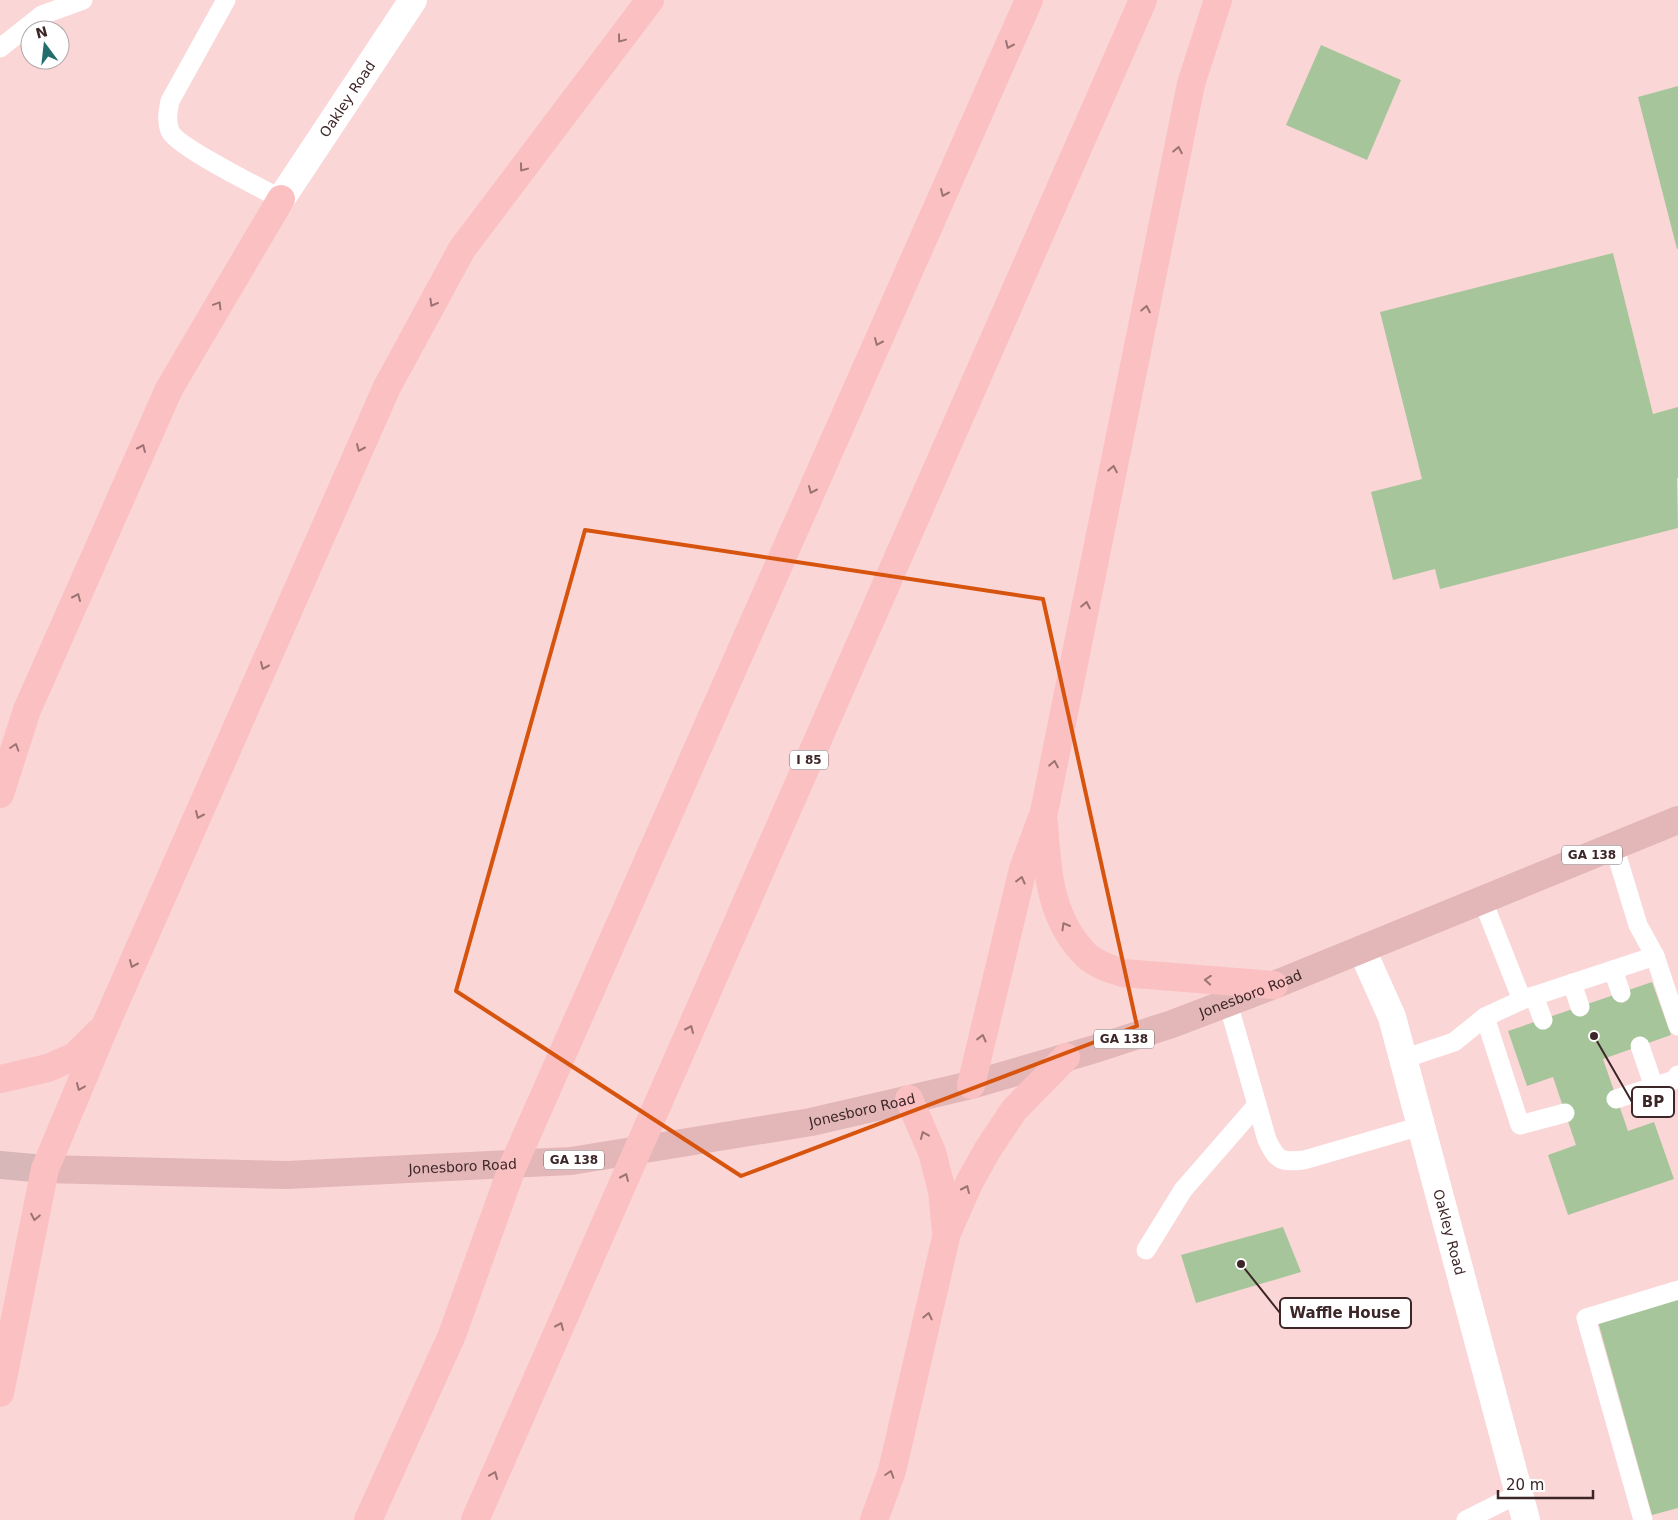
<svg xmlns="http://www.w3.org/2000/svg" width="1678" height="1520" viewBox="0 0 1678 1520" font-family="'DejaVu Sans',sans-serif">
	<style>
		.building { fill: #a7c59a }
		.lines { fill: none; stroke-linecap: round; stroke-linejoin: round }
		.service { stroke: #fff; stroke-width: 19 }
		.minor { stroke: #fff; stroke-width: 28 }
		.primary { stroke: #d8b7b8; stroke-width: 28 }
		.trunk { stroke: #e3b6b7; stroke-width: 28 }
		.motorway { stroke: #fbc0c1; stroke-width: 28 }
		.oneway { stroke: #9c7374 }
		.marked { fill: none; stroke: #d7540f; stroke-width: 4; stroke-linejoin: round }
		.labels { text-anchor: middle; stroke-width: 4; stroke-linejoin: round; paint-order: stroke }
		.shield { fill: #fff; stroke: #776768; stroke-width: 1 }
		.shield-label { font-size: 12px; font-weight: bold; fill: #3d2627 }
		.street-label { font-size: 14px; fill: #3d2627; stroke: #fff }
		.leader { fill: none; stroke: #3d2627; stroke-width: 2 }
		.callout-dot { fill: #3d2627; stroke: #fff; stroke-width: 2 }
		.callout { fill: #fff; stroke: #3d2627; stroke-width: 2 }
		.callout-label { font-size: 15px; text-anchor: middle; font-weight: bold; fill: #3d2627 }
	</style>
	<rect width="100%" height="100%" fill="#fbd6d7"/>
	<!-- building -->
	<g class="building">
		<polygon points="1321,45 1401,80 1367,160 1286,125"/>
		<polygon points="1678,86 1678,249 1677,249 1638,97"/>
		<polygon points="1613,253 1653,414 1678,407 1678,478 1677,478 1678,528 1440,589 1435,569 1393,580 1371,492 1422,479 1380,312"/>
		<polygon points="1652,982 1671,1035 1603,1059 1628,1131 1654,1122 1674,1179 1568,1215 1548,1155 1576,1145 1553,1077 1527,1086 1508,1031"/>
		<polygon points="1283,1227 1301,1272 1196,1303 1181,1255"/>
		<polygon points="1678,1295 1678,1508 1652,1515 1597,1318"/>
	</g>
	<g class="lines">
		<!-- service -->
		<g class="service">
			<path d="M226 0 170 101C168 111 166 121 170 131 177 147 261 188 281 199"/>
			<polyline points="0,48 42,15 83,0"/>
			<polyline points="1614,846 1638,925 1655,956 1678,1026"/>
			<polyline points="1483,901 1522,1000"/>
			<polyline points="1613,970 1621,993"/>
			<polyline points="1572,983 1580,1007"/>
			<polyline points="1534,996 1543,1020"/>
			<path d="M1228 1003 1267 1140C1278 1162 1281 1162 1304 1160L1421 1126"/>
			<polyline points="1485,1017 1520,1125 1565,1113"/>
			<polyline points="1640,1046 1654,1087"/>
			<polyline points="1403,1059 1454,1042 1485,1017 1522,1000 1655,956"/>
			<polyline points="1616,1099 1674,1080 1678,1075"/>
			<polyline points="1146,1250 1183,1190 1257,1105"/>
			<polyline points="1466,1520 1518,1494"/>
			<polyline points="1643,1520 1586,1318 1678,1290"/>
		</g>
		<!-- minor -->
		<g class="minor">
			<path id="s1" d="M281 199 413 0"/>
			<path id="s2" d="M1362 950 1392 1017 1526 1520"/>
		</g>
		<!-- primary -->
		<polyline class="primary" points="0,1165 45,1169"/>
		<!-- trunk -->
		<path class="trunk" id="s3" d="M45 1169 287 1175 571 1161 811 1122 971 1085 1095 1049 1172 1024 1274 985 1678 820"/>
		<!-- motorway -->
		<g class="motorway">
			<polyline points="0,794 27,710 169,389 281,199"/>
			<path d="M1044 823C1047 866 1049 910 1077 945 1081 949 1084 954 1088 957 1098 965 1110 969 1123 973L1274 985"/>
			<polyline points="0,1079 48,1068 75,1056 99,1032"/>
			<polyline points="971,1085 1023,869 1044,812 1191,84 1218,0"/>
			<polyline points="909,1099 932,1152 942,1191 946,1232"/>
			<polyline points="0,1393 45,1169 105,1026 387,387 462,249 650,0"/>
			<polyline points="368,1520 452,1335 512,1168 1029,0"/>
			<polyline points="475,1520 1143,0"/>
			<polyline points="874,1520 892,1471 947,1233 969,1183 988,1149 1014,1110 1066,1057"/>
		</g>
	</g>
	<!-- one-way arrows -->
	<defs><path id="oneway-chevron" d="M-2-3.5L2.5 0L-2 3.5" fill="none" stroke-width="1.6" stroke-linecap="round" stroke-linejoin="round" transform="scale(1.25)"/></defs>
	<g class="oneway">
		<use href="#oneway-chevron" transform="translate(621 39) rotate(127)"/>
		<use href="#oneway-chevron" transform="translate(1009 45) rotate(114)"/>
		<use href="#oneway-chevron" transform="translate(1178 150) rotate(-79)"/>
		<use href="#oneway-chevron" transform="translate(523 168) rotate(127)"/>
		<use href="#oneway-chevron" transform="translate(944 193) rotate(114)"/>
		<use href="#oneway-chevron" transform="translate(433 303) rotate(119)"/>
		<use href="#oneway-chevron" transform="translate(218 305) rotate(-59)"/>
		<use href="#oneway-chevron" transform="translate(1146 309) rotate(-79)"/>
		<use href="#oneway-chevron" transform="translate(878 342) rotate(114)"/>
		<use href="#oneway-chevron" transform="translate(142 448) rotate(-66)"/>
		<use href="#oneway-chevron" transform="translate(360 448) rotate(114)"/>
		<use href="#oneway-chevron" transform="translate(1113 469) rotate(-79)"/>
		<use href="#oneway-chevron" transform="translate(812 490) rotate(114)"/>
		<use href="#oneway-chevron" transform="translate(77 597) rotate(-66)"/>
		<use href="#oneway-chevron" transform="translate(1086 605) rotate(-79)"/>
		<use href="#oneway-chevron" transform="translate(264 666) rotate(114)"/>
		<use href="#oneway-chevron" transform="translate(15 747) rotate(-72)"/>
		<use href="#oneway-chevron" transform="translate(1054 764) rotate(-79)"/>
		<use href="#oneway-chevron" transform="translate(199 815) rotate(114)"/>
		<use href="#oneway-chevron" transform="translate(1021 880) rotate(-76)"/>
		<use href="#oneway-chevron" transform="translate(1065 926) rotate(-120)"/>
		<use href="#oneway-chevron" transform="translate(133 964) rotate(114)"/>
		<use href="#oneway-chevron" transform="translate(1208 980) rotate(-175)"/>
		<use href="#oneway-chevron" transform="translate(690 1029) rotate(-66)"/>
		<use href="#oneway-chevron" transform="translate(982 1038) rotate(-76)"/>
		<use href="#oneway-chevron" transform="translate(80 1087) rotate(113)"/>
		<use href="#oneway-chevron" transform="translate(924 1135) rotate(-113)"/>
		<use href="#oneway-chevron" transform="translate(625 1177) rotate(-66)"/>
		<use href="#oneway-chevron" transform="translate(966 1189) rotate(-66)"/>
		<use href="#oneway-chevron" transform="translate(35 1217) rotate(101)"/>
		<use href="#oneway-chevron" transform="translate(928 1316) rotate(-77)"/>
		<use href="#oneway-chevron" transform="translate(560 1326) rotate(-66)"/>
		<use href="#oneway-chevron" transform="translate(890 1474) rotate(-72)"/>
		<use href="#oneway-chevron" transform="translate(494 1475) rotate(-67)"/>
	</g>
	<!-- marked area -->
	<path class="marked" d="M585 530 1043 599 1137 1026 741 1176 456 991Z"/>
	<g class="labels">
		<!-- shield labels -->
		<g class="shield">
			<rect x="790" y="750.5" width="38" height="19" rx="4"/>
			<rect x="1562" y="845.5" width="60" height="19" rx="4"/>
			<rect x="1094" y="1029.5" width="60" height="19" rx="4"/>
			<rect x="544" y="1150.5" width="60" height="19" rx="4"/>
		</g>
		<g class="shield-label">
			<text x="809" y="764">I 85</text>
			<text x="1592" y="859">GA 138</text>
			<text x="1124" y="1043">GA 138</text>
			<text x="574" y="1164">GA 138</text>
		</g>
		<!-- street labels -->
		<g class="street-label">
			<text dy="5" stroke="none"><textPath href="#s1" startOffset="120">Oakley Road</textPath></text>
			<text dy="5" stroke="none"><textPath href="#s3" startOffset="1228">Jonesboro Road</textPath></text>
			<text dy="5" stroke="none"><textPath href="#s3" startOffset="822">Jonesboro Road</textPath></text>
			<text dy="5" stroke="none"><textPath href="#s3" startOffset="418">Jonesboro Road</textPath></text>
			<text dy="5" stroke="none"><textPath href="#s2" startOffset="296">Oakley Road</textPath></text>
		</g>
	</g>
	<!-- callouts -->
	<path class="leader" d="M1594 1036L1632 1102M1241 1264L1280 1313"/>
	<g class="callout-dot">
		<circle cx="1594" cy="1036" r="5"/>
		<circle cx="1241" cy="1264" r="5"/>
	</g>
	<g class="callout">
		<rect x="1632" y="1087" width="42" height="30" rx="5"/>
		<rect x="1280" y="1298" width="131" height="30" rx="5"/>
	</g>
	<g class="callout-label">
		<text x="1653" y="1107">BP</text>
		<text x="1345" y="1318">Waffle House</text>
	</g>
	<!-- north arrow -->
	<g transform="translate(45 45) rotate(345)"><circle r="24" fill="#ffffff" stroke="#b1a8a9"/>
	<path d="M0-4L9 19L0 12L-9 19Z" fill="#226e6f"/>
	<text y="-8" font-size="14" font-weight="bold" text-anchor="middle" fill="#3d2627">N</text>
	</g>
	<!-- scale -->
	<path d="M1498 1490v8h95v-8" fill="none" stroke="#3d2627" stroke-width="2.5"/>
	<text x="1506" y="1490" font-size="15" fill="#3d2627" stroke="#ffffff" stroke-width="4" paint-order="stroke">20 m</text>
</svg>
